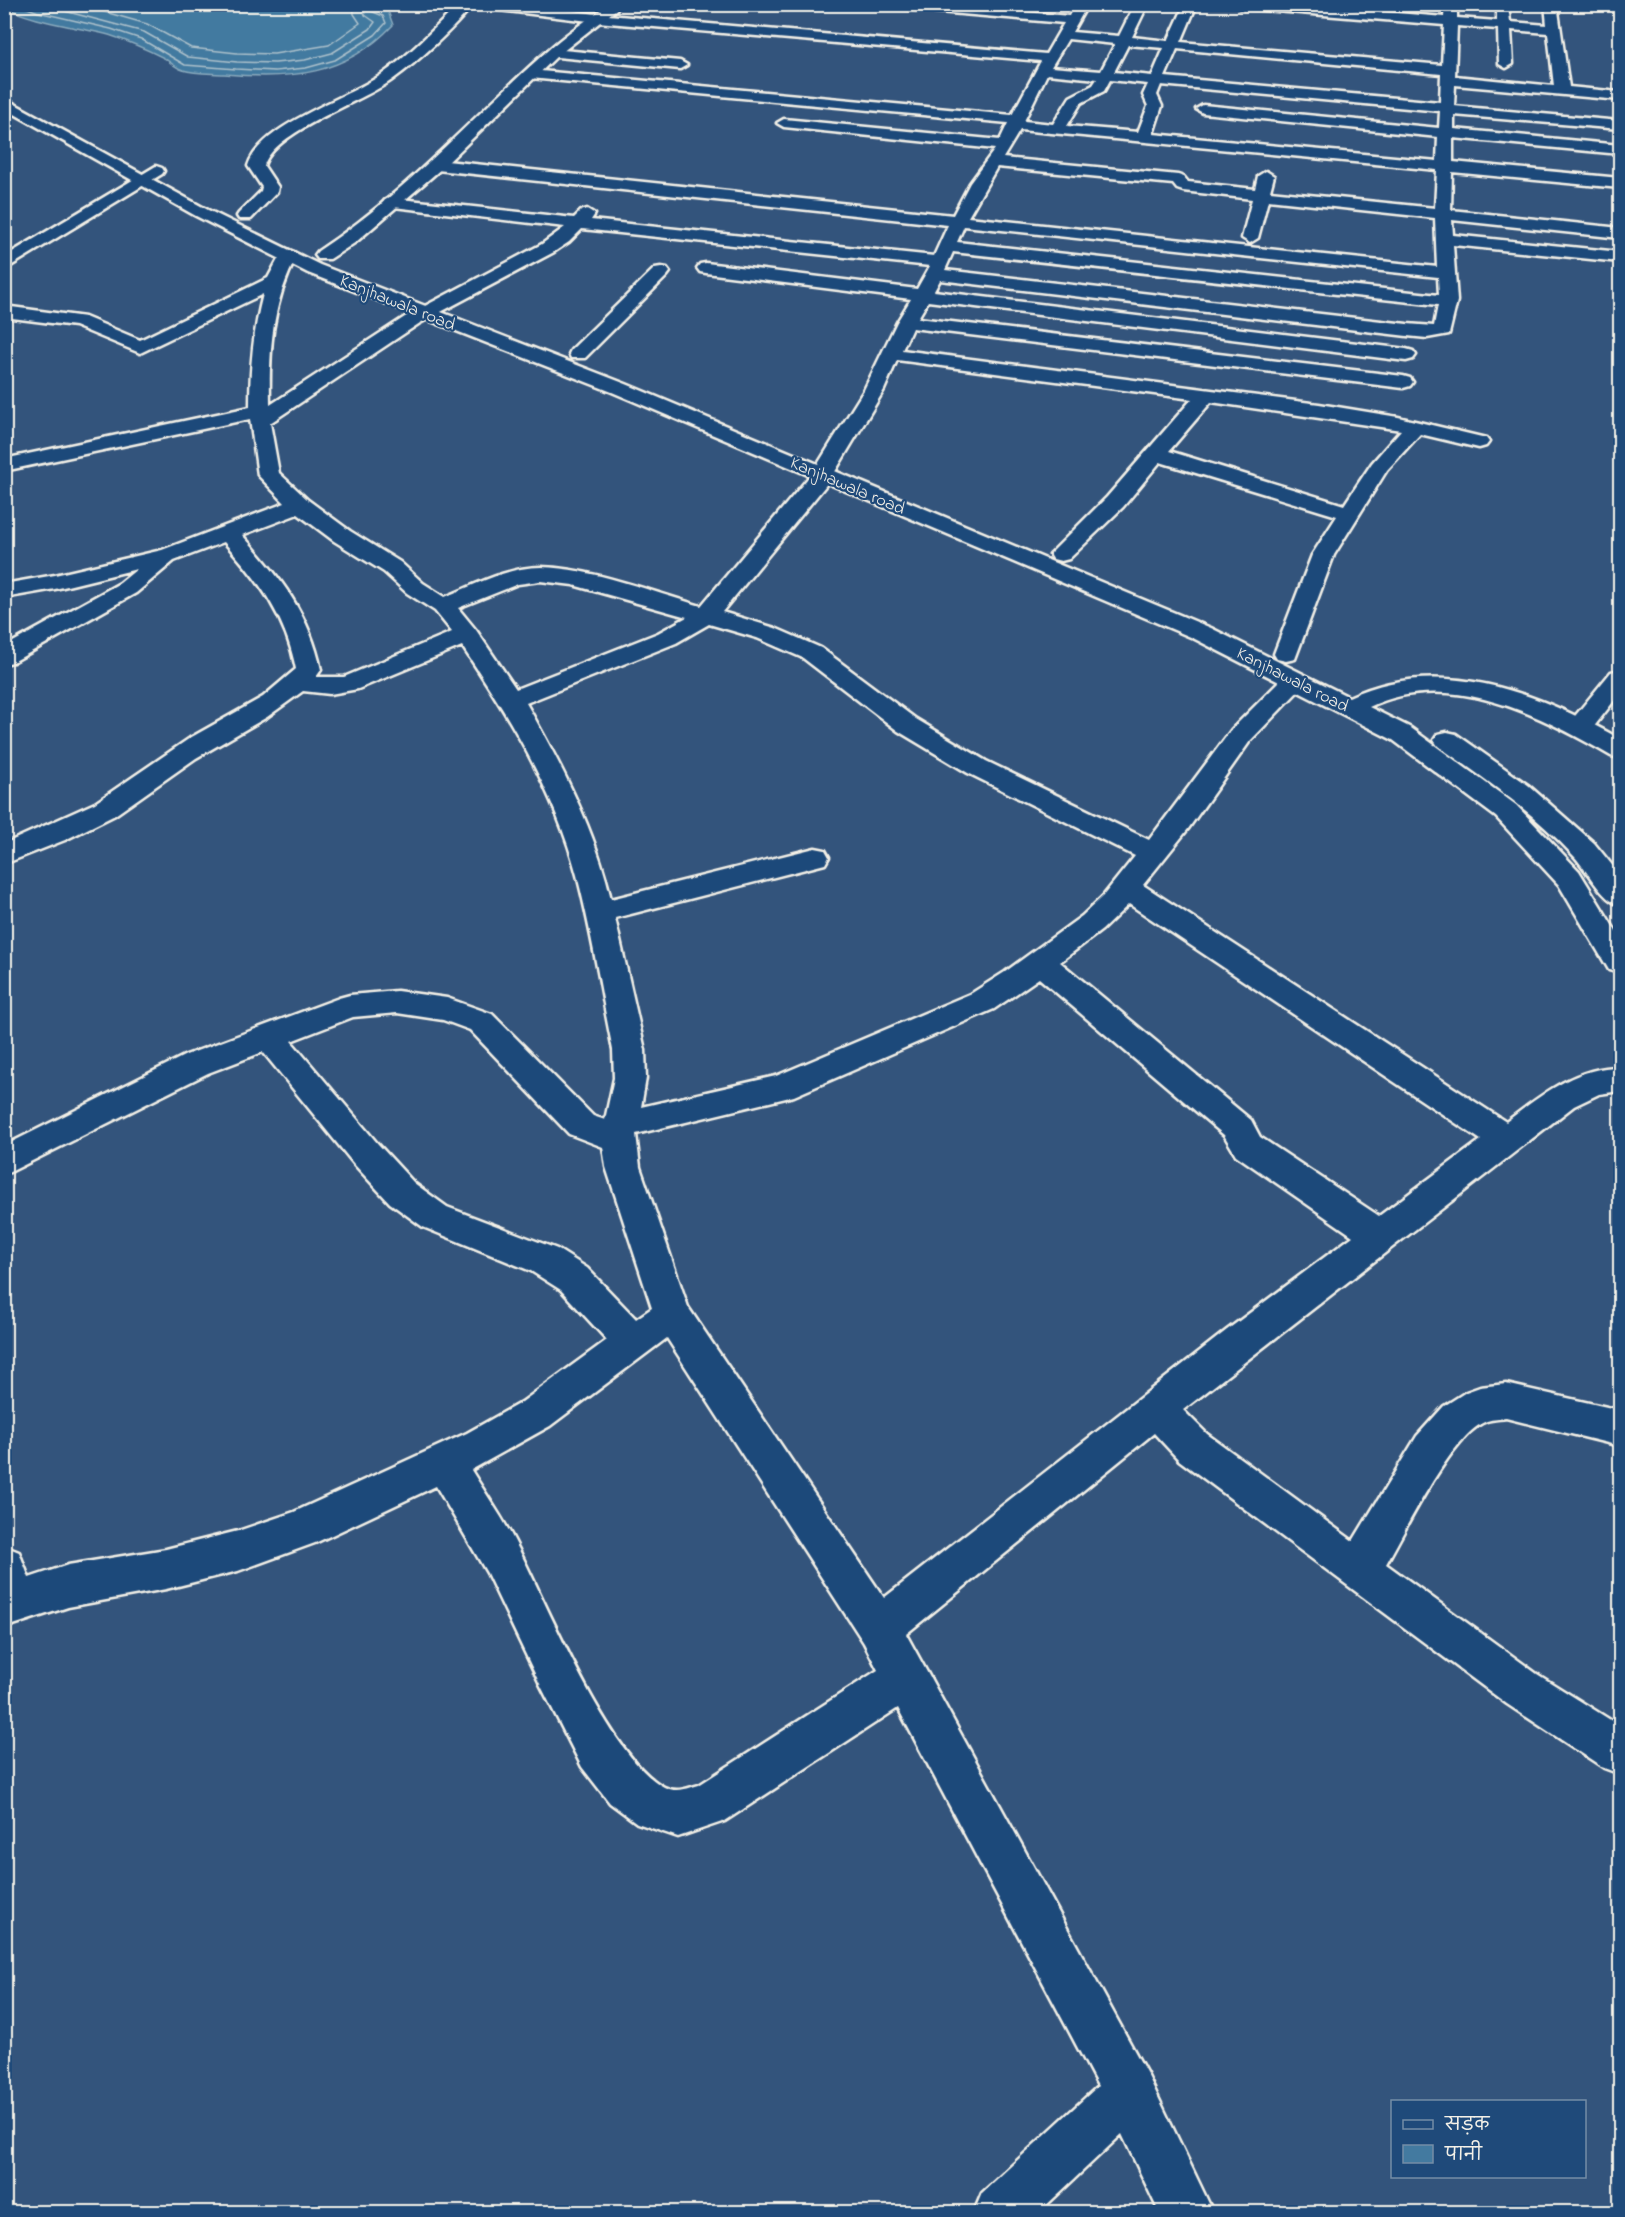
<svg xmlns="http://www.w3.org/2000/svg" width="1625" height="2217" viewBox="0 0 1625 2217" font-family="'Indie Flower','Playpen Sans Deva',sans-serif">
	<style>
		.water { fill: #437aa0; stroke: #8aaabd; stroke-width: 1.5 }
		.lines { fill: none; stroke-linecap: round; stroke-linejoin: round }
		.shore { stroke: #adc1cb; stroke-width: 1.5 }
		.street-casing { stroke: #f4f1e8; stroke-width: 5 }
		.secondary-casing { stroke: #f4f1e8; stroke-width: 5 }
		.street { fill: #1f4a7a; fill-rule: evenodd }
		.secondary { fill: #1f4a7a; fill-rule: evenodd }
		.labels { text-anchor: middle; stroke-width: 4.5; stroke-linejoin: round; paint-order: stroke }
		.far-street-label { font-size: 18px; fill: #f4f1e8; stroke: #1f4a7a }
	</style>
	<rect width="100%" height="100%" fill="#33547c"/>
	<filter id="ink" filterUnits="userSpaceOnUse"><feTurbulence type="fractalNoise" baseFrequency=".0167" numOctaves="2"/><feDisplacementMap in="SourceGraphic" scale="12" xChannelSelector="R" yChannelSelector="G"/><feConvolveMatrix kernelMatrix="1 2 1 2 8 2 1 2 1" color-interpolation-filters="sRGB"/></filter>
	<g filter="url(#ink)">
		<!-- water -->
		<path class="water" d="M4 5H368L388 11 393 25C345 76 290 80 224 74 212 73 195 74 183 70 176 68 170 62 164 58 146 49 128 41 109 35 86 29 18 19 4 5Z"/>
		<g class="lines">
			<!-- shore -->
			<g class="shore">
				<polyline points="17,4 38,12 111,29 141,39 185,65 236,69 275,71 306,68 335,60 375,35 386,23 383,16 371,11 370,4"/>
				<polyline points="38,4 144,32 188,57 237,62 275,63 305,60 332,53 370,29 375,22 365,15 362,4"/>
				<polyline points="77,4 147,24 191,48 237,53 274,54 329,45 360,23 354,14 353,4"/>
			</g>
			<defs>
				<g id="street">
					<path d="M460 4H474C453 29 419 61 392 80 362 102 273 132 264 166L278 187 277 192 251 219H239L237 216 239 213 261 191 262 187 248 166C260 125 346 99 381 75 410 55 434 28 460 4Z"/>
					<path d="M477 4H518L597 14 1046 54 1064 23 892 8 886 4H940L1069 16 1075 4H1088L1072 32 1119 36 1135 4H1148L1132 37 1168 41 1185 4H1197L1181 42 1442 65 1444 25 1239 8 1233 4H1291L1444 17 1445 4H1457V18L1497 21V6L1508 4 1510 22 1547 25 1545 4H1557L1569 87 1620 92V100L1455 85 1454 106 1620 121V129L1454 115V129L1620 145V154L1453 138V162L1620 178V188L1452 172 1451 210 1620 228V238L1452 220 1453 235 1620 252V262L1453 245 1457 301 1449 334 1427 338 1407 336 940 280 934 291 1406 349 1413 351 1416 355 1413 359 1406 361 928 301 918 318 1403 376 1410 378 1413 382 1410 386 1403 388 912 328 902 350 1319 404 1398 417 1486 438 1489 442 1486 446 1479 448 1420 434 1387 470 1334 555 1295 659 1286 661 1277 659 1274 654 1312 555 1337 516 1160 462 1123 507 1069 559 1061 561 1053 559 1050 554 1107 497 1192 399 897 360 884 390 830 480 722 612 775 628 821 648 916 719 986 761 1149 840 1232 729 1286 675 1295 672 1304 675 1308 680 1304 685 1250 741 1188 829 1143 885 1506 1122C1540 1096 1575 1067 1620 1067V1091L1599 1094 1574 1106 1183 1410 1207 1434 1353 1541 1417 1436 1444 1406 1466 1392 1480 1387 1506 1384 1620 1410V1446L1506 1418C1500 1419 1493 1419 1487 1421 1453 1432 1405 1531 1386 1564L1537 1674 1620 1726V1774L1604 1768 1507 1704 1179 1460 1154 1433 906 1634 1147 2074 1213 2212H1159L1122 2134 1039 2212H974L982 2193 1098 2086 898 1708 725 1821 678 1837 637 1823 610 1803 582 1767 539 1682 487 1573 436 1486 315 1543 238 1571 166 1589 68 1607 4 1628V1546L19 1552 29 1578 68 1565 166 1549 238 1531 294 1512 467 1433 522 1402 607 1340 561 1290 531 1271 423 1227 390 1203 354 1164 263 1052 208 1073 4 1175V1146L186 1055 339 998 350 995 397 991 447 998 492 1014 593 1116 605 1120 614 1078 613 1050C601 992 592 932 577 875 555 792 509 716 462 646L358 689 330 694 303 691 267 717 196 758 115 815 65 840 4 864V844L95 803 190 738 263 697 296 669C286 617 259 580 224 542L174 561 136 593 13 662 4 664V647L120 583 137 569 55 589 4 598V584L55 575 162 550 285 503 258 475 250 419 4 471V459L250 407C250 367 253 332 263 294L140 353 75 326 4 317V306L85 317 140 340 268 278 282 252H294L297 256C271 305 269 351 270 405L408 315 542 244 565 227 385 206 383 203 385 200 391 198 574 218 581 211 587 209 595 214 591 220 934 256 948 225 437 170 429 165 437 160 953 215 970 183 995 149 784 127 777 123 784 119 1000 140 1008 123 530 78 523 74 530 70 1012 115 1041 61 597 22 483 8ZM1457 26 1498 29 1499 64 1506 68 1513 64 1511 30 1548 33 1554 86 1455 76ZM1068 39 1115 44 1101 71 1051 67ZM1128 45 1164 48 1152 76 1114 72ZM1177 49 1441 74 1440 102 1165 77ZM1047 74 1097 79 1093 85 1070 97 1053 124 1024 121ZM1110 80 1148 84 1143 95 1148 106 1138 132 1067 126 1081 103 1104 91ZM1161 85 1440 111 1439 128 1203 105 1196 109 1203 113 1438 137 1437 161 1153 134 1162 106 1157 95ZM1020 130 1437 170 1435 208 1270 191 1274 176 1266 171 1258 176 1255 189 1188 182 1184 177 1178 175 1003 158ZM997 167 1173 184 1177 189 1183 191 1252 199 1242 238 1250 243 1258 238 1268 200 1435 218 1437 267 968 217ZM964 226 1438 277 1439 295 957 242ZM582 229 930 266 917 289 706 263 700 264 697 268 700 272 706 273 911 299 897 322 864 390 813 472 701 606C653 592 591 568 541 567 508 567 475 585 445 597L423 583 400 562 350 531 308 500 279 473 270 423 420 323 554 252 569 242ZM953 252 1438 305 1434 326 1407 324 945 270ZM1211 402 1401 430 1372 463 1344 505 1169 451ZM298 514 334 541 384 572 407 593 435 611 452 632 344 677H316L321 670C310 615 279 575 242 535ZM540 581 573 585 687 617 658 633 516 689 476 630 458 608 518 584ZM709 624 757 638 803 658 898 731 968 773 1135 856 1103 896 1082 916 1005 972 972 993 776 1076 641 1107 646 1078 645 1050 615 918 825 864 829 857 825 850 815 848 611 899C595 829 561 765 526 703L676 643ZM1129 904 1481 1140 1379 1216 1260 1137 1251 1120 1060 962 1102 930ZM1039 978 1224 1135 1236 1155 1353 1236 1227 1330 884 1598 688 1307 640 1167 636 1134 794 1096 994 1009ZM397 1013 443 1020 470 1030 569 1134 603 1147 606 1167 652 1308 636 1319 587 1268 557 1249 447 1207 414 1183 378 1144 291 1041 353 1017ZM667 1338 864 1643 878 1670 699 1785C686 1789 676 1793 664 1787 609 1758 548 1606 518 1548 505 1521 487 1496 471 1470L550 1426Z"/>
					<polygon points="552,49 680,61 687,65 680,69 547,56 545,53"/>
					<polygon points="156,166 162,168 164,171 162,174 4,270 4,257"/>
					<polygon points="661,267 667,268 670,272 667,276 585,358 571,358 569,354 571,350 655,268"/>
					<polygon points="1620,670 1620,693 1589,733 1580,735 1571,733 1567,727 1571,721 1611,672"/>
				</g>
				<g id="secondary">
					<path d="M608 4H623L557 56 442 168 356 242 330 259H318L315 255 318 251C403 196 470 119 546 52 565 34 588 20 608 4Z"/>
					<path d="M4 98 208 210 320 265 626 384 1211 628 1349 697C1439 654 1539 693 1620 739V758L1611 756C1541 715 1449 668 1369 707L1411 728 1516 805 1579 871 1620 938V973L1609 970 1559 885 1496 817 1393 740 1193 638 612 392 308 273 196 216 4 108Z"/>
					<path d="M1447 732 1456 734 1528 785 1594 843 1620 875V905C1603 901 1587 870 1574 856 1534 813 1486 779 1438 746L1434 740 1438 734Z"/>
				</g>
			</defs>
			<!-- street casing -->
			<use href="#street" class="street-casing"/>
			<!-- secondary casing -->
			<use href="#secondary" class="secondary-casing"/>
			<!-- street -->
			<use href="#street" class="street"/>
			<!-- secondary -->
			<use href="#secondary" class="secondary"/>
		</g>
	</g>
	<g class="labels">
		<!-- far-street labels -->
		<g class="far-street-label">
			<text transform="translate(398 302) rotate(22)" y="6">Kanjhawala road</text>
			<text transform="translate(848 485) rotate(23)" y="6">Kanjhawala road</text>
			<text transform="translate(1293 679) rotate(27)" y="6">Kanjhawala road</text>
		</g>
	</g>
	<!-- margin -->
	<rect width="1625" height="2217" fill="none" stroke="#1f4a7a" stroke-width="24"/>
	<rect x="12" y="12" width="1601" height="2193" fill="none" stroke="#f4f1e8" stroke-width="2" filter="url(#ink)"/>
	<!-- legend -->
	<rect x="1391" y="2100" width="195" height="78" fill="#1f4a7a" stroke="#748da6" stroke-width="1.5"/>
	<rect x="1403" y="2120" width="30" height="9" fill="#1f4a7a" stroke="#748da6" stroke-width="1.5"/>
	<text x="1445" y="2130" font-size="18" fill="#f4f1e8">सड़क</text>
	<rect x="1403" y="2145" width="30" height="18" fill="#437aa0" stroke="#748da6" stroke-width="1.5"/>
	<text x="1445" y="2160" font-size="18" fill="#f4f1e8">पानी</text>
</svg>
